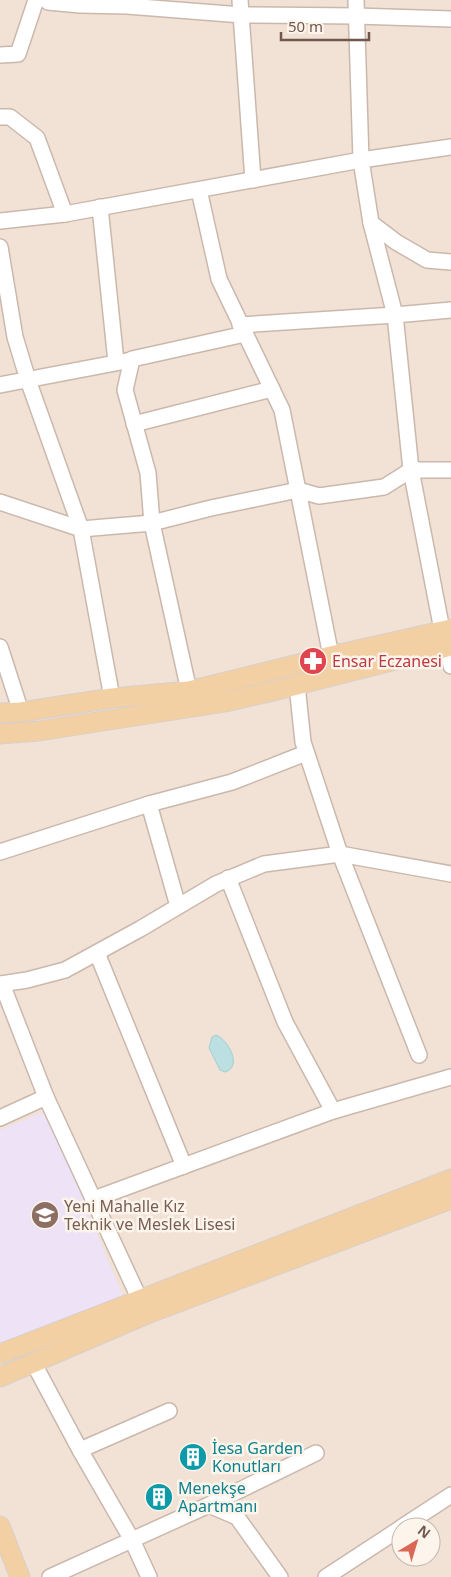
<svg xmlns="http://www.w3.org/2000/svg" width="451" height="1577" viewBox="0 0 451 1577" font-family="'Noto Sans',sans-serif">
	<style>
		.residential { fill: #f1e2d5; fill-rule: evenodd }
		.education { fill: #ede2f6 }
		.water { fill: #bcdfe2; stroke: #a3cfd3 }
		.lines { fill: none; stroke-linecap: round; stroke-linejoin: round }
		.minor-casing { stroke: #cbb8ad; stroke-width: 18 }
		.major-casing { stroke: #d7d0cd; stroke-width: 21 }
		.minor { stroke: #fff; stroke-width: 15 }
		.major { stroke: #f3cfa4; stroke-width: 19 }
		.labels { text-anchor: middle; stroke-width: 5; stroke-linejoin: round; paint-order: stroke }
		.health-label { font-size: 16px; fill: #be3a42; stroke: #fdf5eb; text-anchor: start }
		.education-label { font-size: 16px; fill: #785e54; stroke: #fdf5eb; text-anchor: start }
		.culture-label { font-size: 16px; fill: #0d838f; stroke: #fdf5eb; text-anchor: start }
	</style>
	<rect width="100%" height="100%" fill="#faf0e5"/>
	<!-- residential -->
	<path class="residential" d="M0 0H451V1577H0ZM401 1527H431V1557H401Z"/>
	<!-- education -->
	<polygon class="education" points="47,1111 124,1299 0,1349 0,1130"/>
	<!-- water -->
	<path class="water" d="M216 1035C228 1039 243 1067 225 1072L220 1070 209 1048 212 1037Z"/>
	<g class="lines">
		<defs>
			<g id="minor">
				<polyline points="46,0 48,2 80,5 127,6 242,15 356,16 451,19"/>
				<polyline points="240,0 253,180"/>
				<polyline points="356,0 361,160 371,223 395,315 411,470 442,630 448,646 451,666"/>
				<polyline points="0,55 18,54 36,0"/>
				<polyline points="0,117 10,117 37,138 65,214"/>
				<polyline points="199,190 219,279 282,410 331,656"/>
				<polyline points="100,207 116,362"/>
				<polyline points="0,221 65,214 361,160 451,147"/>
				<polyline points="371,223 396,242 427,260 451,262"/>
				<polyline points="0,247 15,337 28,380 81,529 112,698"/>
				<polyline points="240,325 395,315 451,310"/>
				<polyline points="0,385 126,361"/>
				<polyline points="134,424 272,389"/>
				<polyline points="0,502 81,529 152,523 211,508 298,490 319,496 384,487 411,470 451,470"/>
				<polyline points="0,647 21,712"/>
				<polyline points="297,685 303,742 340,854 419,1055"/>
				<polyline points="189,691 152,523 148,473 125,390 132,359 245,334"/>
				<polyline points="149,804 178,906"/>
				<polyline points="0,852 149,804 232,782 306,753"/>
				<polyline points="228,878 285,1022 333,1111"/>
				<polyline points="97,953 184,1166"/>
				<polyline points="0,984 27,980 65,970 140,929 216,884 264,864 340,854 451,874"/>
				<polyline points="46,1097 140,1300"/>
				<polyline points="0,1118 46,1097 2,984"/>
				<polyline points="94,1199 333,1111 451,1077"/>
				<polyline points="33,1362 80,1450 132,1540 149,1577"/>
				<polyline points="80,1450 169,1411"/>
				<polyline points="209,1505 316,1453"/>
				<polyline points="402,1527 451,1495"/>
				<polyline points="50,1577 209,1505 237,1517 280,1577"/>
				<polyline points="326,1577 401,1528"/>
			</g>
			<g id="major">
				<polyline points="0,713 21,712 112,698 189,691 331,656 451,629"/>
				<polyline points="0,734 39,731 225,702 273,691 451,646"/>
				<polyline points="0,1354 451,1179"/>
				<polyline points="0,1377 147,1314 451,1199"/>
				<polyline points="0,1526 20,1577"/>
			</g>
		</defs>
		<!-- minor casing -->
		<use href="#minor" class="minor-casing"/>
		<!-- major casing -->
		<use href="#major" class="major-casing"/>
		<!-- minor -->
		<use href="#minor" class="minor"/>
		<!-- major -->
		<use href="#major" class="major"/>
	</g>
	<!-- icons -->
	<defs>
		<symbol id="pharmacy-disc" viewBox="-11 -11 22 22"><circle r="9.5" fill="#e0444e" stroke="#fdf5eb"/><path d="M-2-6h4v4h4v4h-4v4h-4v-4h-4v-4h4Z" fill="#fff"/></symbol>
		<symbol id="school-disc" viewBox="-11 -11 22 22"><circle r="9.5" fill="#8d6e63" stroke="#fdf5eb"/><path d="M0-5L7-2L0 1L-7-2ZM-4 1L0 2.5L4 1V4Q0 6-4 4Z" fill="#fff"/></symbol>
		<symbol id="building-disc" viewBox="-11 -11 22 22"><circle r="9.5" fill="#0f9aa8" stroke="#fdf5eb"/><path d="M-4-6H4V6H1V3H-1V6H-4ZM-2.5-4.3h1.7v1.8h-1.7ZM.8-4.3h1.7v1.8H.8ZM-2.5-1h1.7V.8h-1.7ZM.8-1h1.7V.8H.8Z" fill="#fff"/></symbol>
	</defs>
	<g fill-rule="evenodd">
		<use href="#pharmacy-disc" x="297" y="645" width="32" height="32"/>
		<use href="#school-disc" x="29" y="1199" width="32" height="32"/>
		<use href="#building-disc" x="177" y="1441" width="32" height="32"/>
		<use href="#building-disc" x="143" y="1481" width="32" height="32"/>
	</g>
	<g class="labels">
		<!-- health labels -->
		<g class="health-label">
			<text x="332" y="667">Ensar Eczanesi</text>
		</g>
		<!-- education labels -->
		<g class="education-label">
			<text x="64" y="1212">Yeni Mahalle Kız<tspan x="64" dy="18">Teknik ve Meslek Lisesi</tspan></text>
		</g>
		<!-- culture labels -->
		<g class="culture-label">
			<text x="212" y="1454">İesa Garden<tspan x="212" dy="18">Konutları</tspan></text>
			<text x="178" y="1494">Menekşe<tspan x="178" dy="18">Apartmanı</tspan></text>
		</g>
	</g>
	<!-- north arrow -->
	<g transform="translate(416 1542) rotate(38)"><circle r="24" fill="#fdf5eb" stroke="#c5b6ac"/>
	<path d="M0-4L9 19L0 12L-9 19Z" fill="#d96856"/>
	<text y="-8" font-size="14" font-weight="bold" text-anchor="middle" fill="#71574d">N</text>
	</g>
	<!-- scale -->
	<path d="M281 32v8h88v-8" fill="none" stroke="#71574d" stroke-width="2.5"/>
	<text x="288" y="32" font-size="15" fill="#71574d" stroke="#fdf5eb" stroke-width="4" paint-order="stroke">50 m</text>
</svg>
